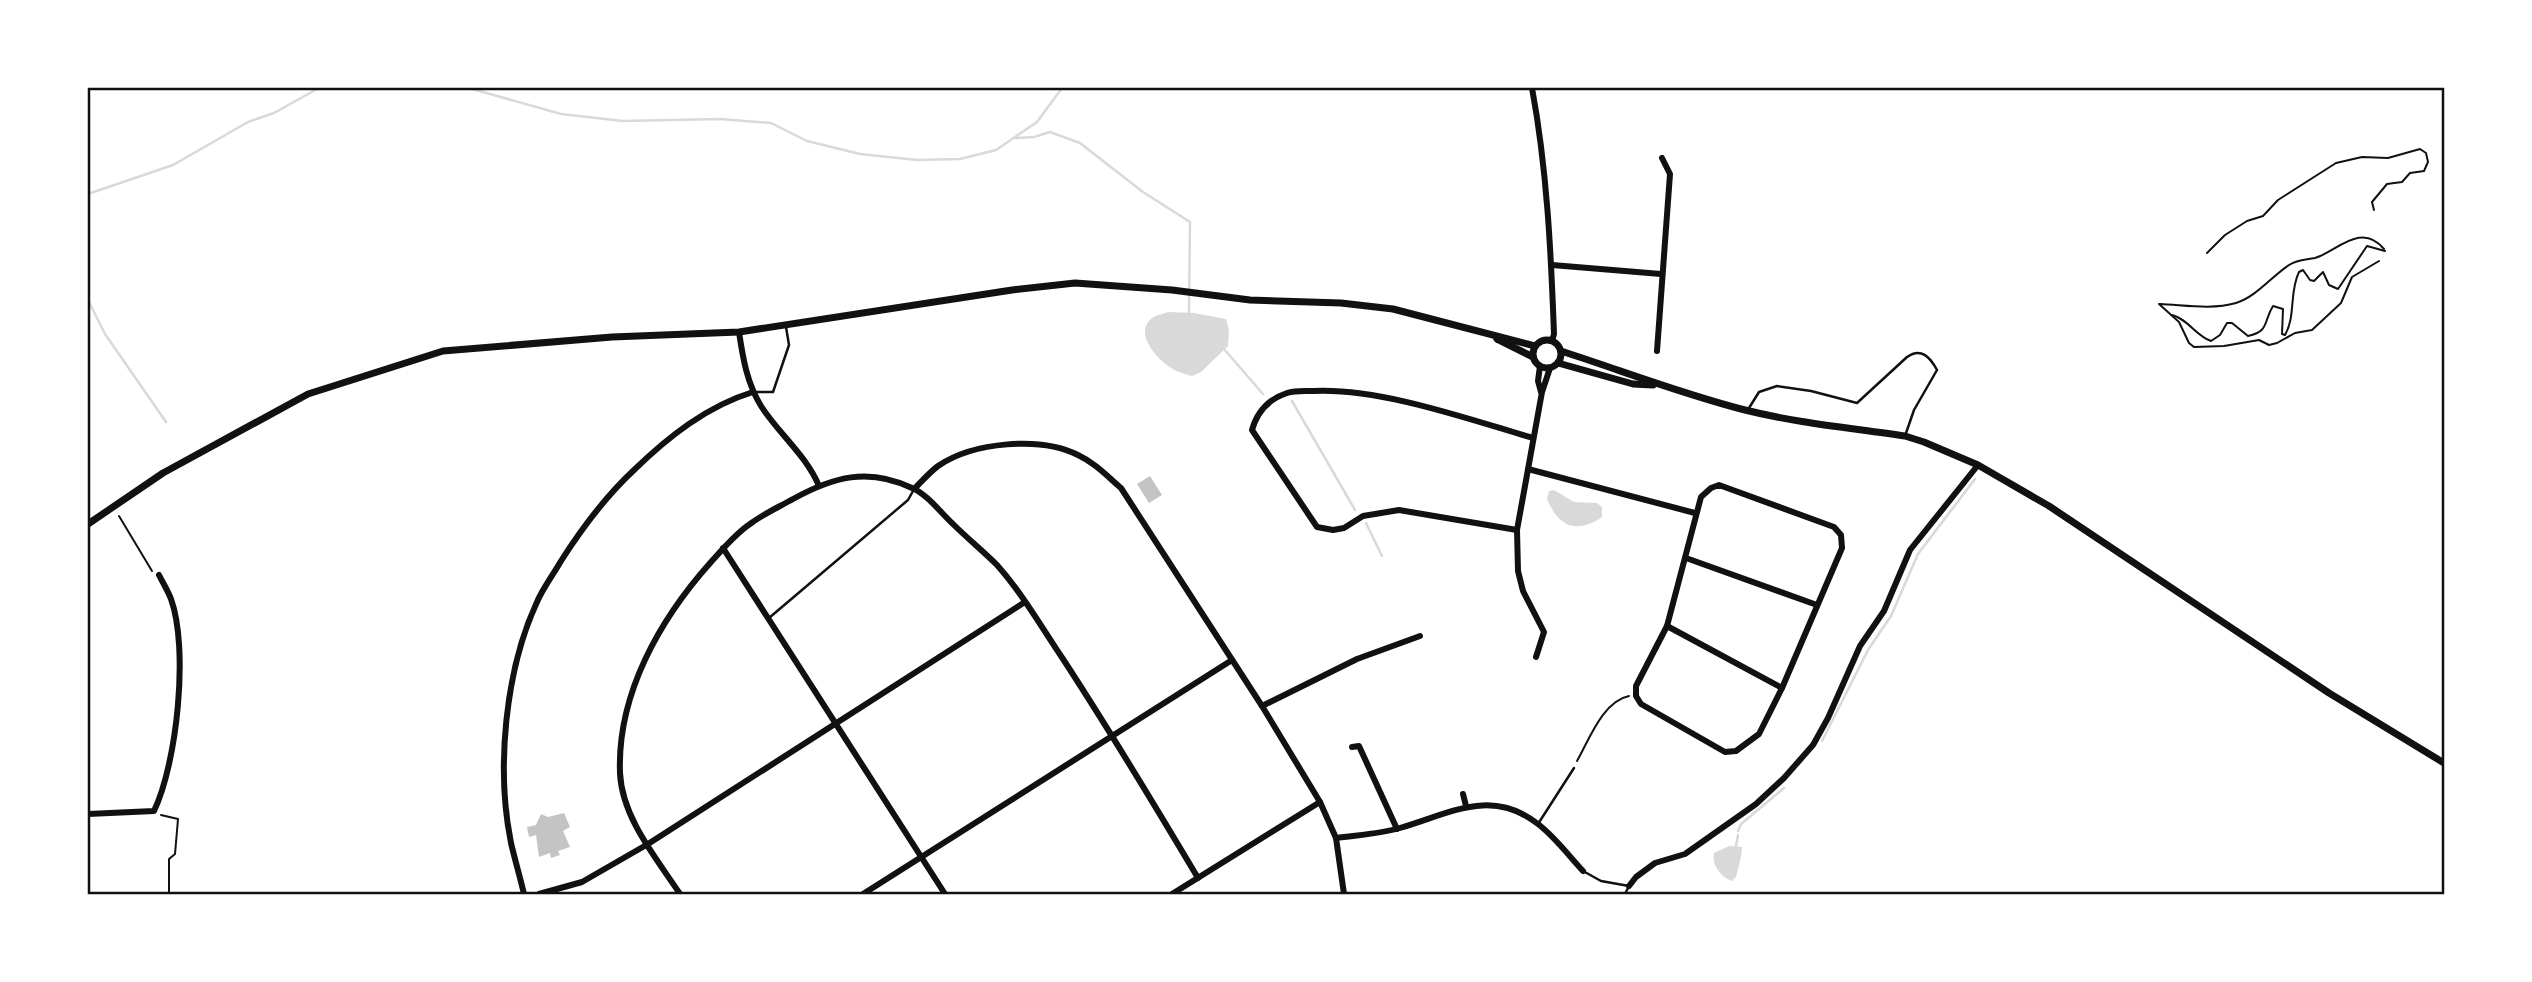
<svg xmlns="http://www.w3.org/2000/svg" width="2532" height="982" viewBox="0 0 2532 982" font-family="'Fira Sans',sans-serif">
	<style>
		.water { fill: #d9d9d9 }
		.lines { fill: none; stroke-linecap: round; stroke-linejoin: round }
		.stream { stroke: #d9d9d9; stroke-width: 2.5 }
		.building { fill: #c4c4c4 }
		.path { stroke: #111; stroke-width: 2 }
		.service { stroke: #111; stroke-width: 2.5 }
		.minor { stroke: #111; stroke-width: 6 }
		.tertiary { stroke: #111; stroke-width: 7 }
		.neatline { fill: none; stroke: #111; stroke-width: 2.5 }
	</style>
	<rect width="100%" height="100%" fill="#fff"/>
	<!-- water -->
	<g class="water">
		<path d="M1168 312 1194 313 1226 319 1229 330 1228 346 1201 372 1192 376C1185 374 1177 372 1171 368 1157 359 1133 333 1152 318 1156 315 1163 314 1168 312Z"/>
		<path d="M1554 490 1574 502 1597 503 1602 507V517C1576 535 1558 526 1547 499L1549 491Z"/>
		<path d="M1729 846 1742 847C1742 854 1738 870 1736 877L1732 881C1721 877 1711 865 1714 853Z"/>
	</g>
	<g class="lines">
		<!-- stream -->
		<g class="stream">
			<polyline points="469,88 561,114 623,121 720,119 771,123 807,141 860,154 917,160 960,159 996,150 1037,122 1062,88"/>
			<polyline points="1016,138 1034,137 1050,132 1080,143 1143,192 1190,222 1189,313"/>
			<polyline points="88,194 173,165 248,122 274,113 319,88"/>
			<polyline points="88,300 105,334 166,422"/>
			<polyline points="1224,349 1263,394"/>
			<polyline points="1292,401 1355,510"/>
			<polyline points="1366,523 1382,556"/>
			<polyline points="1822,741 1868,650 1891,616 1918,554 1975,479"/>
			<polyline points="1738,831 1741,824 1784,788"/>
			<polyline points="1736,846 1738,835"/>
		</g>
	</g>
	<!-- building -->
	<g class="building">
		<polygon points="1150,476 1162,495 1149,503 1137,484"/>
		<polygon points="564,813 570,827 563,831 570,847 558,851 560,855 551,858 550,853 539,857 536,835 529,837 527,827 536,825 541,814 548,817"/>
	</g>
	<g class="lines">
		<!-- path -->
		<g class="path">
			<polyline points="2207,253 2225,235 2247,221 2263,216 2278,200 2336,163 2362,157 2388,158 2420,149 2426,153 2428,162 2424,171 2410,173 2402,182 2387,184 2372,202 2374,210"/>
			<polyline points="2159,304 2179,322 2189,343 2194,347 2224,346 2259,340 2269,345 2277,343 2295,333 2312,330 2341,303 2352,277 2379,261"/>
			<path d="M2160 304C2185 305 2211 310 2236 303 2256 297 2272 276 2289 265 2298 259 2306 260 2315 258 2336 252 2361 221 2384 249"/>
			<path d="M2172 315C2188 319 2196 336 2211 341L2220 335 2227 323H2232L2248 336C2270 331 2263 322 2273 306L2283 309 2282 334 2285 335C2296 316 2289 292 2299 272L2303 270 2310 280 2314 281 2323 272 2329 285 2338 289 2367 246 2385 251"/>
			<polyline points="119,516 152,571"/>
			<path d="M1577 761C1589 740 1603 701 1629 696"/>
			<polyline points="161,815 178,819 175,854 169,859 169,894"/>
		</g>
		<!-- service -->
		<g class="service">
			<polyline points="757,392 773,392 789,345 786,327"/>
			<path d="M1749 408 1759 392 1777 386 1811 391 1857 403 1907 357C1921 347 1930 357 1937 370L1914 410 1905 436"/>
			<polyline points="769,618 908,500 913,491"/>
			<polyline points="1538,824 1574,768"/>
			<polyline points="1583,871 1601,881 1629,886 1625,894"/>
		</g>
		<!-- minor -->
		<g class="minor">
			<path d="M1532 88C1547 169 1551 252 1554 334L1552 341"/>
			<polyline points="1552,265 1661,274"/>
			<path d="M739 332C743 359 747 383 761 406 779 434 806 455 819 486"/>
			<polyline points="1657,351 1670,174 1662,158"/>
			<polyline points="1540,366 1538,381 1541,392"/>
			<polyline points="1528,469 1695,513"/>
			<polygon points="1719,485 1834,527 1841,535 1842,548 1782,688 1759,734 1736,751 1725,752 1641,704 1636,696 1636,686 1667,626 1701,497 1711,488"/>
			<path d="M915 488C922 481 930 472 938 466 973 442 1041 436 1078 455 1095 463 1107 476 1121 488L1262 706 1320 802 1336 838 1344 894"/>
			<path d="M1517 530 1399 510 1363 516 1344 528 1333 530 1317 527 1252 430C1257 412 1269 399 1287 393 1296 390 1305 391 1314 391 1381 388 1468 419 1533 438"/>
			<polyline points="723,548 945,894"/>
			<polyline points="1686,558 1817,605"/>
			<polyline points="1667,626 1782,688"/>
			<polyline points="1536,657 1544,632 1523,591 1518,571 1517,530 1542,392 1550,368"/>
			<polyline points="1262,706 1357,659 1420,636"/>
			<polyline points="1352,747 1359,746 1397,829"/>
			<polyline points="1463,794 1466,806"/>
			<path d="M88 814 154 811C177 763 189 649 171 599 168 591 163 583 159 575"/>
			<path d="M1336 838C1357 835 1380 834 1400 828 1449 814 1491 787 1538 824 1555 837 1569 856 1583 871"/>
			<polyline points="1629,886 1636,877 1655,863 1685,854 1756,804 1784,778 1813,745 1828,718 1860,646 1884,611 1910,550 1978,465"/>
			<path d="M524 894C520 877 515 860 511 843 496 769 505 671 537 602 543 588 553 575 561 561 582 528 605 497 634 470 668 437 707 406 753 392"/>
			<polyline points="539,894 582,882 648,844 1025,602"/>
			<path d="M680 894C657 859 622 818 620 773 617 694 660 619 711 562 723 549 735 534 750 524 763 514 779 507 793 499 833 477 868 467 912 488 927 494 941 513 953 524 967 538 983 551 997 565 1022 593 1042 628 1063 659 1110 731 1154 804 1198 878"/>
			<polyline points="863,894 1232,660"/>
			<polyline points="1172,894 1320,802"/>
		</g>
		<!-- tertiary -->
		<g class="tertiary">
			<polyline points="1497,339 1533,357"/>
			<circle cx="1547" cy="354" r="14"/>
			<path d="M1561 351C1623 371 1682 394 1745 410 1797 423 1852 428 1905 436L1924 442 1978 465 2049 506 2329 693 2444 763"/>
			<polyline points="1558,363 1633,384 1653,385"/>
			<polyline points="88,524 163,473 308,394 443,351 612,337 739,332 1012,290 1075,283 1172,290 1250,300 1341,303 1393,309 1535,346"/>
		</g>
	</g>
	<!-- border -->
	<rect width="2532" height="982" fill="none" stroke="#ffffff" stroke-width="178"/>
	<rect x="89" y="89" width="2354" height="804" class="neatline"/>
</svg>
